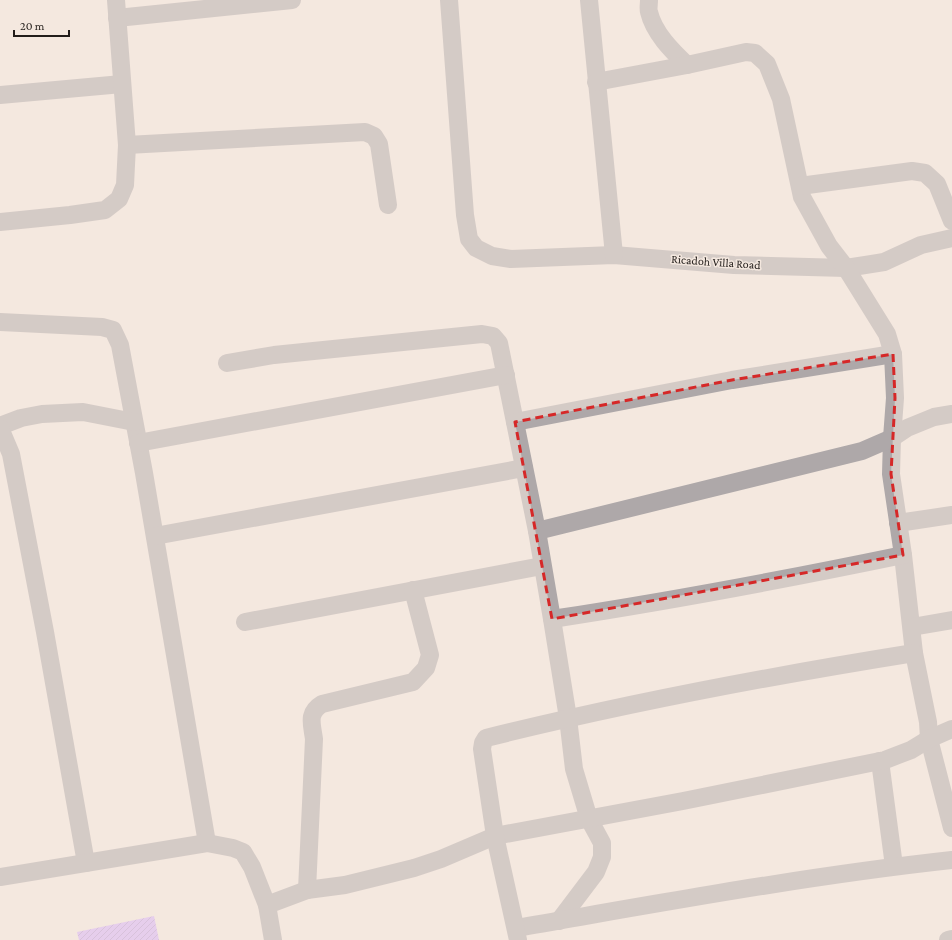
<svg xmlns="http://www.w3.org/2000/svg" width="952" height="940" viewBox="0 0 952 940" font-family="'Crimson Pro',serif">
	<style>
		.building { fill: url(#building-hatch) }
		.lines { fill: none; stroke-linecap: round; stroke-linejoin: round }
		.minor { stroke: #aea8a9; stroke-width: 18 }
		.marked { fill: none; stroke: #d62828; stroke-width: 3; stroke-dasharray: 8 5; stroke-linejoin: round }
		.labels { text-anchor: middle; stroke-width: 3; stroke-linejoin: round; paint-order: stroke }
		.street-label { font-size: 12px; fill: #221d1a; stroke: #f4e8df }
	</style>
	<defs>
		<pattern id="building-hatch" width="6" height="6" patternUnits="userSpaceOnUse"><rect width="6" height="6" fill="#d6affd"/><path d="M-1 1l2-2M0 6l6-6M5 7l2-2" fill="none" stroke="#b796d8"/></pattern>
	</defs>
	<rect width="100%" height="100%" fill="#f4e8df"/>
	<!-- building -->
	<polygon class="building" points="154,916 159,940 79,940 77,932"/>
	<g class="lines">
		<!-- minor -->
		<g class="minor">
			<polyline points="449,0 465,215 469,239 476,248 492,256 511,259 614,255 734,265 846,268 884,262 921,245 952,238"/>
			<polyline points="589,0 614,255"/>
			<path d="M649 0C649 4 648 9 649 12 654 33 672 51 687 65"/>
			<polyline points="117,18 292,0"/>
			<polyline points="596,82 687,65 746,52 755,53 767,64 781,99 802,197 829,246 846,268 887,334 893,354 895,398 892,438 891,474 903,555 914,653 928,722 929,739 952,828"/>
			<polyline points="0,95 122,84"/>
			<polyline points="127,145 365,132 374,136 379,144 388,205"/>
			<polyline points="800,186 912,171 925,173 937,184 952,221"/>
			<polyline points="0,222 70,215 105,210 119,199 125,185 127,145 116,0"/>
			<polyline points="0,322 102,327 113,330 120,345 144,473 207,843"/>
			<polyline points="227,363 274,355 482,334 493,336 499,343 537,531 552,619 568,718 574,769 589,819 602,843 602,857 596,872 559,921"/>
			<polyline points="515,422 732,380 893,354"/>
			<polyline points="0,426 21,418 42,414 83,412 134,422"/>
			<polyline points="0,428 11,454 45,632 86,863"/>
			<polyline points="138,443 506,375"/>
			<polyline points="898,523 952,515"/>
			<polyline points="537,531 862,451 892,438 907,428 934,417 952,414"/>
			<polyline points="155,536 524,468"/>
			<path d="M552 619C670 601 787 579 903 555"/>
			<polyline points="245,622 542,566"/>
			<polyline points="912,627 952,620"/>
			<polyline points="880,761 894,866"/>
			<polyline points="0,877 207,843 233,848 243,852 252,867 267,905 273,940"/>
			<path d="M307 890 314 739C312 724 307 713 322 704L413 682 426 668 430 655 413 590"/>
			<polyline points="267,905 307,890 345,885 414,868 441,859 495,836 683,801 885,760 911,750 929,739 952,729"/>
			<path d="M516 928C661 903 806 876 952 860"/>
			<path d="M518 940 495 836 482 749 483 743 486 738C627 703 770 676 914 653"/>
			<polyline points="948,940 952,939"/>
		</g>
	</g>
	<!-- marked area -->
	<path d="M0 0H952V940H0ZM893 354 895 398 891 474 903 555 552 619 515 422 732 380Z" fill="#f4e8df" fill-opacity=".55" fill-rule="evenodd"/>
	<path class="marked" d="M893 354 895 398 891 474 903 555 552 619 515 422 732 380Z"/>
	<g class="labels">
		<!-- street labels -->
		<g class="street-label">
			<text transform="translate(716 262) rotate(4)" y="4">Ricadoh Villa Road</text>
		</g>
	</g>
	<!-- scale -->
	<path d="M14 30v6h55v-6" fill="none" stroke="#221d1a" stroke-width="2"/>
	<text x="20" y="30" font-size="12" fill="#221d1a" stroke="#f4e8df" stroke-width="3" paint-order="stroke">20 m</text>
</svg>
